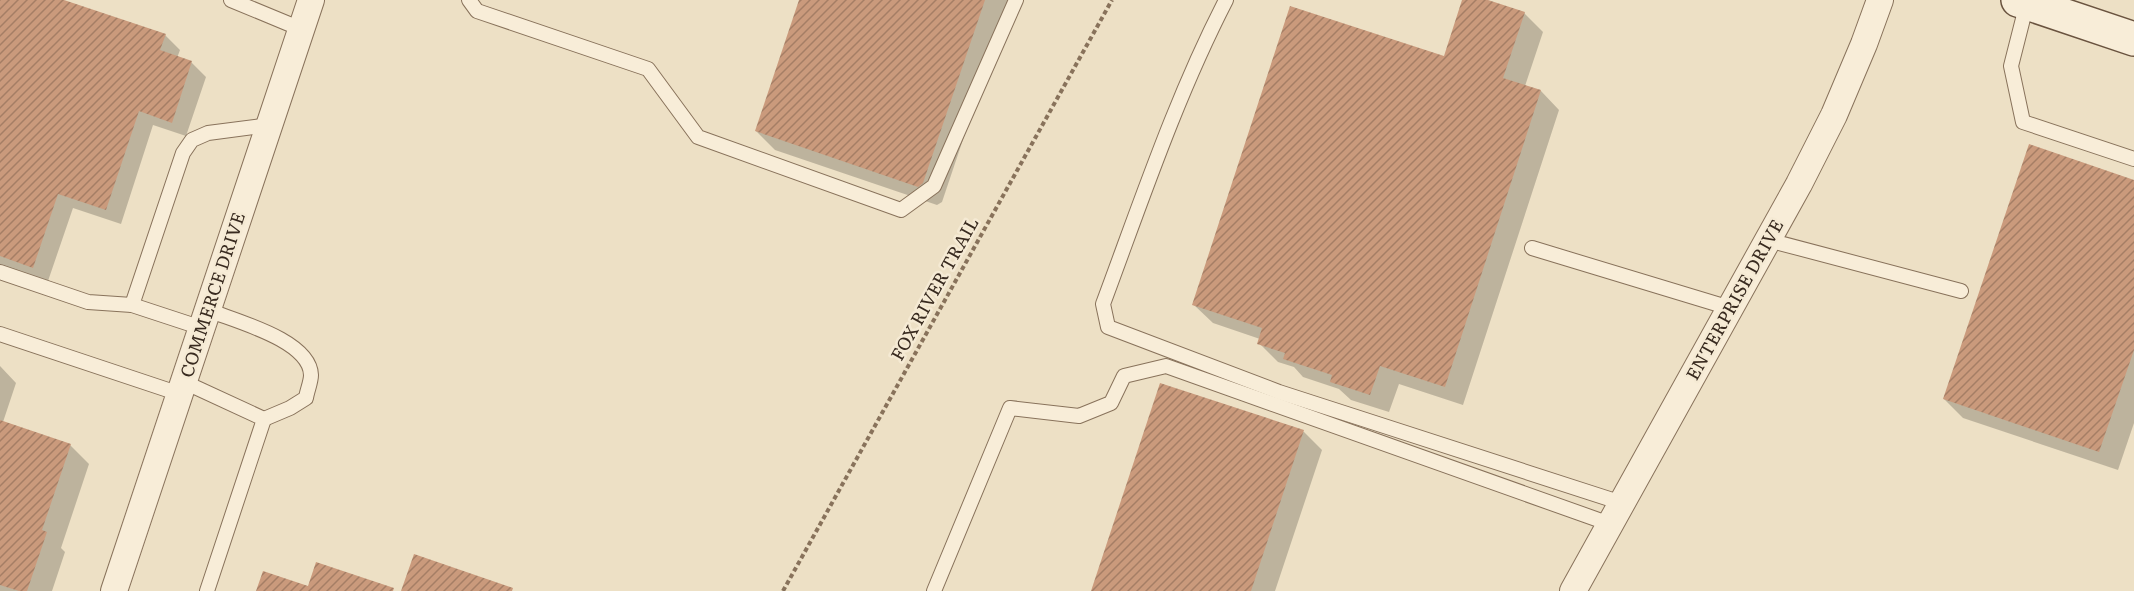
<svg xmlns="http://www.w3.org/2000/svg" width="2134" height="591" viewBox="0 0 2134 591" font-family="Literata,serif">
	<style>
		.shadow { fill: #0003 }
		.building { fill: url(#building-hatch) }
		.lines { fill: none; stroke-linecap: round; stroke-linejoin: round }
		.service-casing { stroke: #88725b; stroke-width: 16 }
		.minor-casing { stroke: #88725b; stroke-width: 28 }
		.secondary-casing { stroke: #6a533f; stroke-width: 36 }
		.path { stroke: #88725b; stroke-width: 4; stroke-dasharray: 4.5 3; stroke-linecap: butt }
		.service { stroke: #f8edd8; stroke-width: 14 }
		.minor { stroke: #f8edd8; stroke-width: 26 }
		.secondary { stroke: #f8edd8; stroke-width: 33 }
		.labels { text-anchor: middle; stroke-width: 5; stroke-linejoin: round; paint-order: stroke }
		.street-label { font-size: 18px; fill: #382a1f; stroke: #f5ead4 }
	</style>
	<defs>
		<pattern id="building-hatch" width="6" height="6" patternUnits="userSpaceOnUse" patternTransform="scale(1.5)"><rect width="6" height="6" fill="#ca9a7c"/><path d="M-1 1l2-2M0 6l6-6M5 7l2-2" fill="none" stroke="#a57e65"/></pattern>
	</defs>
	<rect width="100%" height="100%" fill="#ede0c5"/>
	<!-- shadow -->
	<g class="shadow">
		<polygon points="0,0 59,0 165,35 180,50 177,58 191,62 206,77 186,136 153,125 121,224 73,208 48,281 0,265"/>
		<polygon points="800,0 1010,0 942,202 937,205 775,150 756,131"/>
		<polygon points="1464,0 1483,0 1524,13 1543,32 1525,86 1541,91 1559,110 1463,405 1399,384 1389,412 1351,400 1339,389 1303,377 1294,367 1278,362 1259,343 1260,339 1213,323 1194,305 1445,58"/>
		<polygon points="2134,182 2134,423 2118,470 1963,418 1944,399"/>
		<polygon points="0,366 16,383 3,422 70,445 89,464 61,548 65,552 52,591 0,591"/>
		<polygon points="1161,384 1304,432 1322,450 1275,591 1092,591"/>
	</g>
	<!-- building -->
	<g class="building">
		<polygon points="0,0 64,0 166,34 160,50 192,61 172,123 139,111 106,210 58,194 33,268 0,256"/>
		<polygon points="799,0 985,0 923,183 918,187 755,131"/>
		<polygon points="1462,0 1488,0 1525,12 1503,78 1541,90 1445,387 1380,366 1370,395 1330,382 1332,375 1283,359 1285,353 1257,344 1262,328 1192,305 1290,6 1444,56"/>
		<polygon points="2029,144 2134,180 2134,350 2099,452 1943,399"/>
		<polygon points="1160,383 1304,430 1251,591 1091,591"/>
		<polygon points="0,420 71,444 42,530 47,532 27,591 19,591 0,585"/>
		<polygon points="414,554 513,588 512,591 401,591"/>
		<polygon points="316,562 394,588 393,591 256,591 263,571 308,586"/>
	</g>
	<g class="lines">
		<defs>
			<g id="service">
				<polyline points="231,0 301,29"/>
				<polyline points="469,0 477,11 648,69 698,137 901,210 934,186 1016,0"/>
				<path d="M1226 0C1176 97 1141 202 1103 304L1108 327 1279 392 1622 503"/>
				<polyline points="2027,3 2011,66 2023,122 2134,159"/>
				<polyline points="1768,240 1961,291"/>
				<polyline points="1532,248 1730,308"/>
				<polyline points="0,272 88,302 132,305 202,328"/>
				<polyline points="132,305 183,153 192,140 208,133 270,125"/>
				<path d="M208 310C235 321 310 340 311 375 311 382 307 391 306 398L290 408 264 419"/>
				<polyline points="0,334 180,394"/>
				<polyline points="184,382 264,419 207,591"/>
				<polyline points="934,591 1010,408 1079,416 1111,403 1124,376 1166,366 1610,524"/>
			</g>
			<g id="minor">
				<polyline points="114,591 311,0"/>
				<polyline points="1573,591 1799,184 1834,115 1864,44 1880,0"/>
			</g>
			<polyline id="secondary" points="2018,0 2134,39"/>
		</defs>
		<!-- service casing -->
		<use href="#service" class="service-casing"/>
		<!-- minor casing -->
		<use href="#minor" class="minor-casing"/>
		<!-- secondary casing -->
		<use href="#secondary" class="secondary-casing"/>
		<!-- path -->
		<polyline class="path" points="783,591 1112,0"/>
		<!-- service -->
		<use href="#service" class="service"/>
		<!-- minor -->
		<use href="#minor" class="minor"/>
		<!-- secondary -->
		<use href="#secondary" class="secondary"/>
	</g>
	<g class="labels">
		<!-- street labels -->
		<g class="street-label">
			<text transform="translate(935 289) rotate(-61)" y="6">FOX RIVER TRAIL</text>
			<text transform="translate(213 295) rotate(-72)" y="6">COMMERCE DRIVE</text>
			<text transform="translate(1735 300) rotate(-61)" y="6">ENTERPRISE DRIVE</text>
		</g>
	</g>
</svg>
